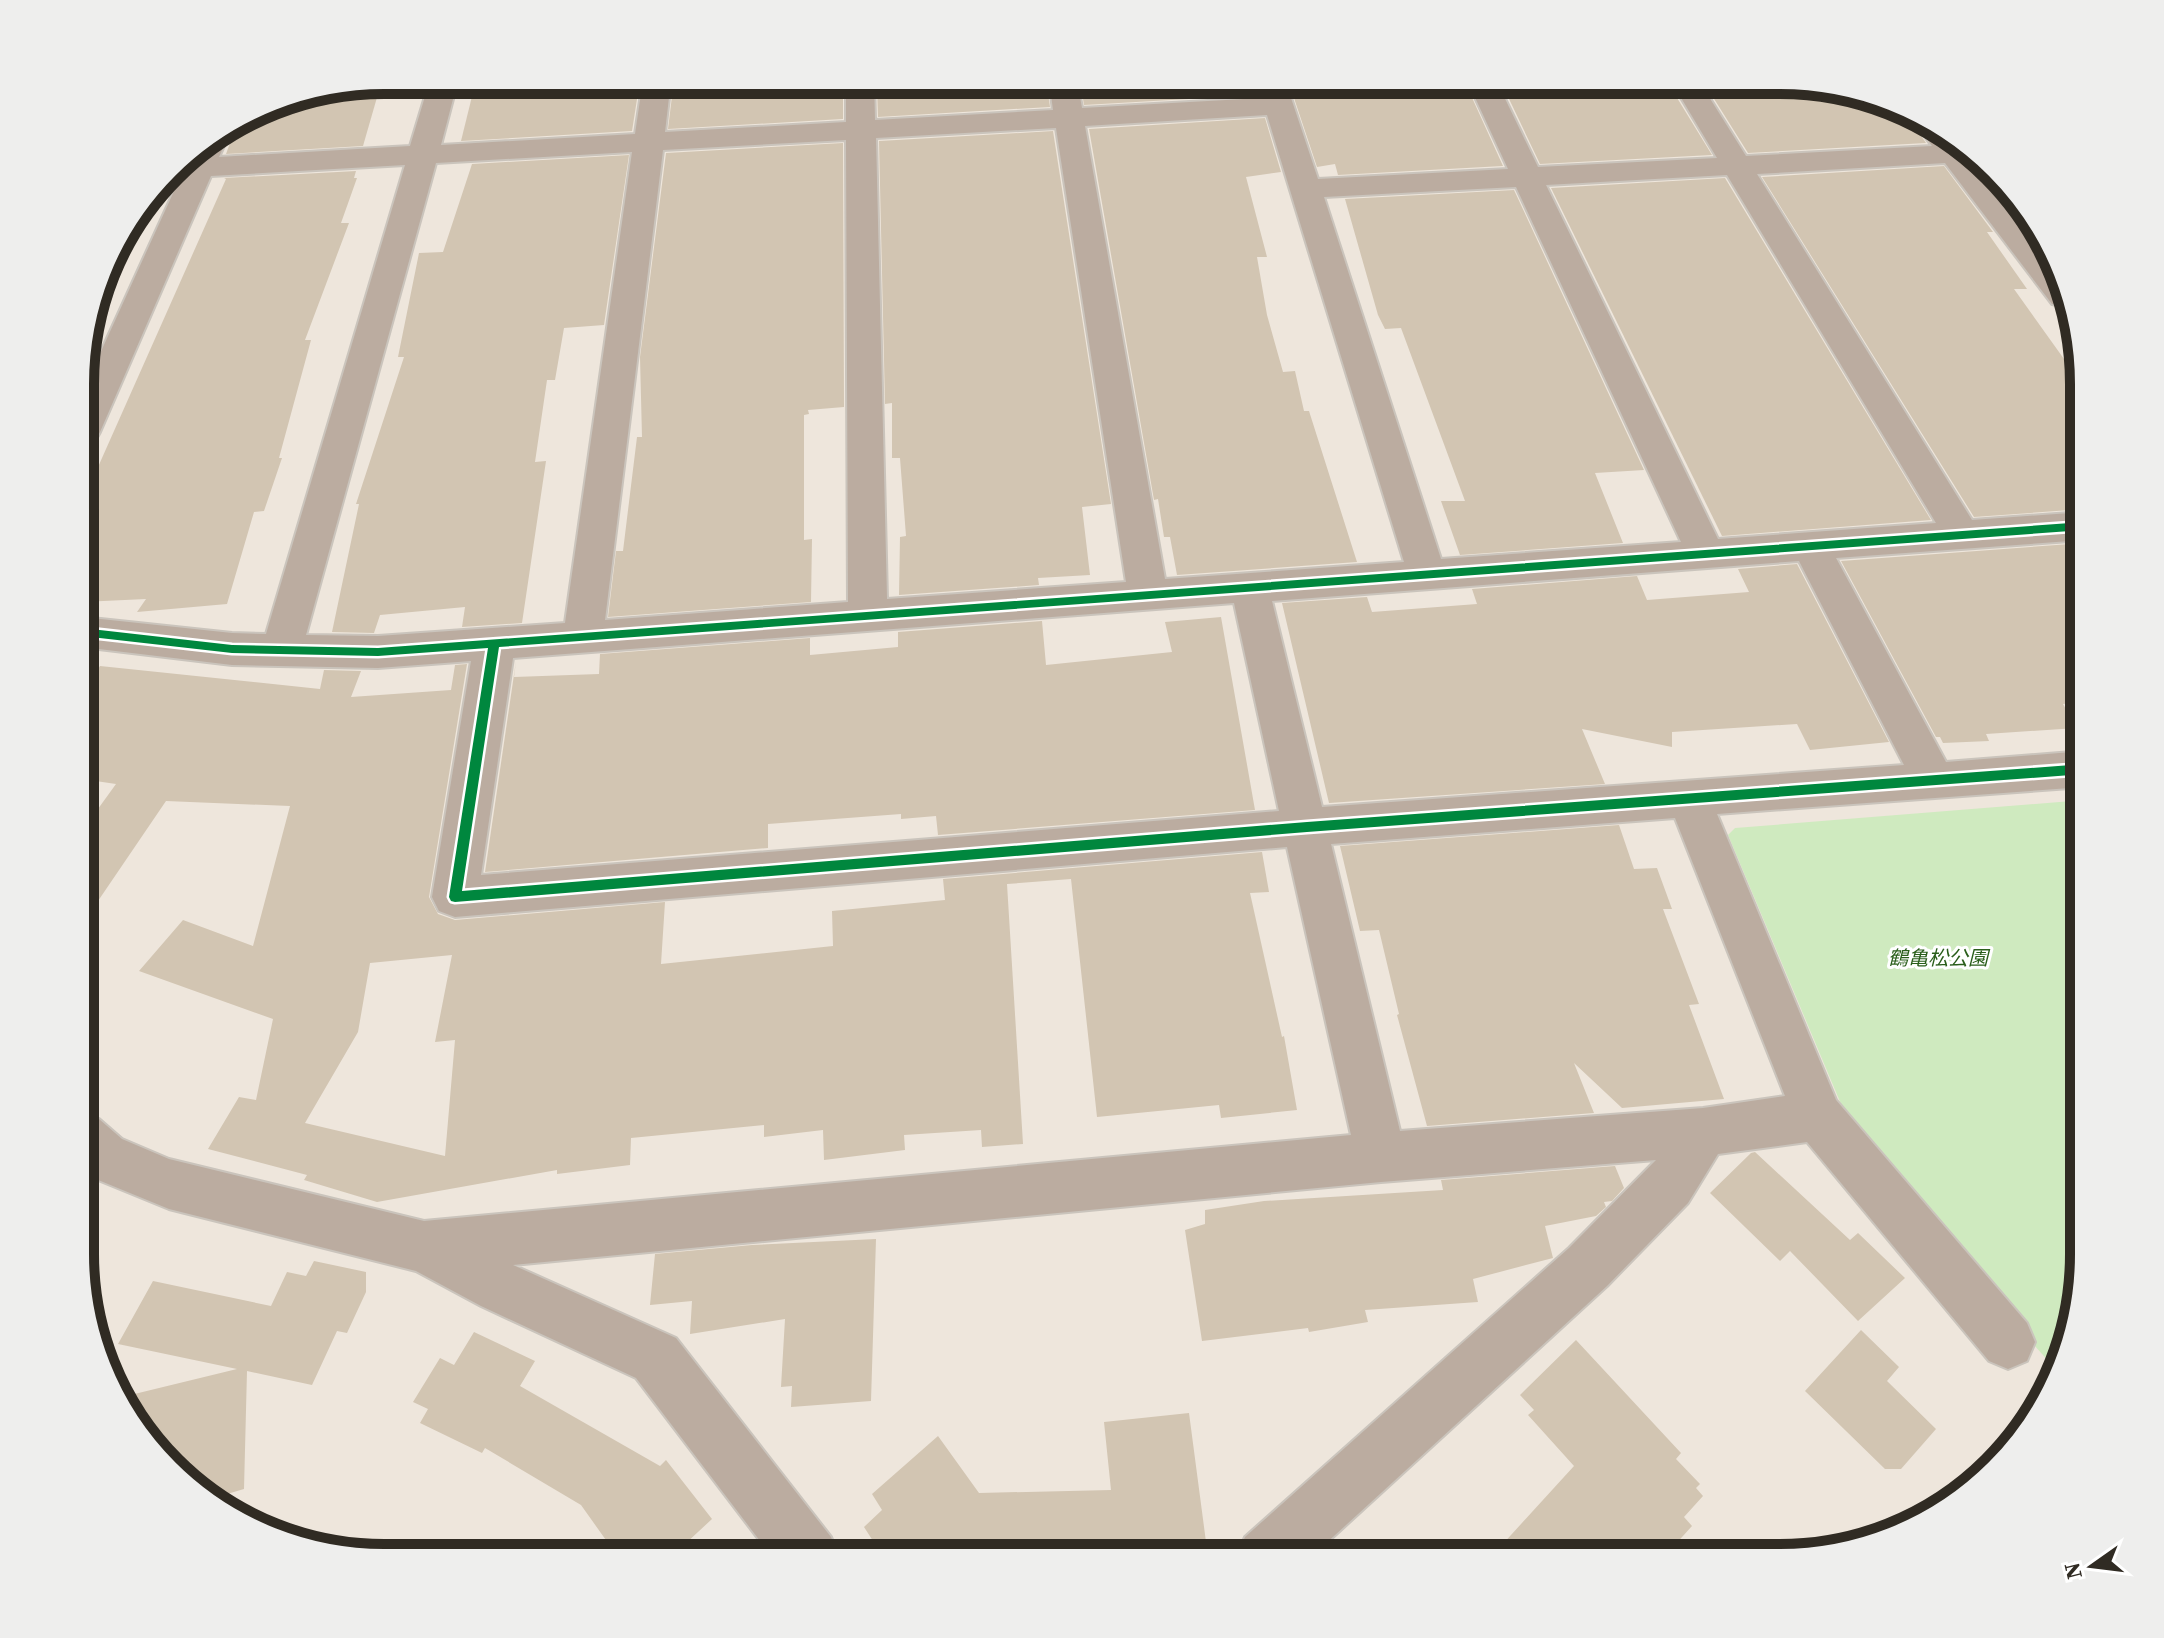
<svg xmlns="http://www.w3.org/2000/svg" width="2164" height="1638" viewBox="0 0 2164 1638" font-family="'Source Serif 4','Noto Sans JP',serif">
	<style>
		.green { fill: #cfeabf }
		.building { fill: #d2c5b2; fill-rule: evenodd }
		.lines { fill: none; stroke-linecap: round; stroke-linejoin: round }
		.street-casing { stroke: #cac4bc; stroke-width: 4 }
		.street { fill: #bbaca0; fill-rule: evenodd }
		.cycleway-casing { stroke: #fff; stroke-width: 5 }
		.cycleway { fill: #00873e; fill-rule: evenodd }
		.labels { text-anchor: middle; stroke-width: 6; stroke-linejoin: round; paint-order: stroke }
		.park-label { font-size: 20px; font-style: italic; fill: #2a5e1b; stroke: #fff }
		.rim { fill: none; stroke: #302b23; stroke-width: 10 }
	</style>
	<rect width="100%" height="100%" fill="#eee6dc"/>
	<!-- green -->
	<polygon class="green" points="2084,800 2083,1274 2059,1373 2019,1328 1841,1104 1728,835 1735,828"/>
	<!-- building -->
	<g class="building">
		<polygon points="382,80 363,146 226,154 237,124 286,96"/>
		<polygon points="476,80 640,80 632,131 461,141"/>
		<polygon points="674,80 806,80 806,89 843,89 843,119 668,129"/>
		<polygon points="887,80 1046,80 1050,107 878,117 877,87 888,87"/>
		<polygon points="1080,80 1254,80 1258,95 1084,105"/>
		<polygon points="1288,80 1464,80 1503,166 1338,175 1335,164 1317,167"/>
		<polygon points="1500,80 1637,81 1642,89 1671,88 1712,155 1540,164"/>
		<polygon points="1800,81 1896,103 1927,122 1918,131 1926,143 1748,153 1706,86"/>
		<polygon points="1265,118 1281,172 1246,177 1267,257 1257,257 1267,315 1283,372 1295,371 1304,411 1309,411 1357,562 1177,575 1170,537 1164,537 1158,499 1154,500 1089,129"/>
		<polygon points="1053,131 1111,504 1082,507 1090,575 1038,578 1039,585 899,595 900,537 906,536 900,458 892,458 892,403 885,404 879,141"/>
		<polygon points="843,143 844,407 808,410 809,414 804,415 804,540 812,539 811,602 608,617 616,551 623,551 637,437 642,437 640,357 666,153"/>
		<polygon points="1969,148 1980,155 2037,229 2032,229"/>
		<polygon points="629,155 604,325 564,328 555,380 547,380 535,462 546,461 522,623 462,627 465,607 380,615 374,633 332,632 359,504 356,504 404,357 398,357 419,253 443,252 472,164"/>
		<polygon points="1944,166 1993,232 1987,232 2027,289 2014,289 2084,387 2084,509 1974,517 1762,177"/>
		<polygon points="356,171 354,178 357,178 341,223 349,223 305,340 311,340 279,458 282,458 264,511 254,512 227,604 137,612 146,599 82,602 82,503 226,179 224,178"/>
		<polygon points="1725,178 1931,520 1722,536 1551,188"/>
		<polygon points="1514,190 1644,470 1595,473 1623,543 1460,555 1441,501 1465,501 1401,328 1385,329 1378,315 1345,199"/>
		<polygon points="2084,543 2084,702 2063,704 2077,728 1986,734 1989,741 1943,743 1940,737 1936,737 1841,561"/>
		<polygon points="1797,564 1889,742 1810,750 1797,724 1672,732 1672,747 1582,729 1605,784 1329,803 1282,603 1367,597 1372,612 1477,604 1472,589 1637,576 1647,600 1749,592 1738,569"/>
		<polygon points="1221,617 1255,810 938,835 936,816 901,819 901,814 768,824 768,848 485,872 516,661 514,677 599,674 600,654 810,638 810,655 898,647 898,632 1042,621 1046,665 1172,652 1165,622"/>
		<path d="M467 664 429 897 438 914 455 920 665 902 661 964 833 946 832 911 945 900 943 879 1262 852 1269 892 1250 893 1282 1037 1284 1036 1297 1110 1221 1118 1219 1105 1097 1117 1071 879 1007 884 1023 1144 982 1147 981 1130 904 1135 905 1150 824 1160 823 1130 764 1137V1125L631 1138 630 1165 557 1174V1170L377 1202 304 1180 307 1175 208 1149 239 1097 256 1100 273 1019 139 971 183 920 253 946 290 806 166 801 81 926 82 831 116 784 82 779V693L100 666 320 689 324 670 361 671 351 697 451 690 455 665ZM452 955 435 1042 455 1040 445 1156 305 1123 358 1032 370 963Z"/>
		<polygon points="1619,825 1634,869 1657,868 1672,909 1663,909 1699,1004 1689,1005 1724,1099 1622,1108 1574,1063 1594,1113 1427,1126 1397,1015 1399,1014 1379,930 1360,931 1340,846"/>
		<polygon points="1755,1152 1850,1240 1858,1233 1905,1278 1858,1321 1790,1251 1780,1261 1710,1193 1751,1153"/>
		<polygon points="1615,1166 1624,1188 1612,1201 1604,1202 1606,1207 1596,1216 1545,1226 1553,1258 1473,1279 1478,1302 1365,1310 1368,1322 1309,1332 1308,1328 1202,1341 1185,1230 1205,1224 1205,1210 1264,1201 1443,1190 1441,1180"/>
		<polygon points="876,1239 871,1401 791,1407 792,1386 781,1387 785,1319 690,1334 692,1301 650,1305 655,1254 752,1245"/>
		<polygon points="314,1261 366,1272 366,1292 347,1333 337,1331 312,1385 247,1371 244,1489 210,1499 184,1483 118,1398 237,1369 118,1344 153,1281 271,1306 287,1272 306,1276"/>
		<polygon points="1861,1330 1899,1367 1887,1381 1936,1429 1901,1469 1885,1469 1805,1391"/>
		<polygon points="474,1332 535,1361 520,1386 660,1466 666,1460 712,1519 670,1558 618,1557 581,1505 485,1448 482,1453 420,1423 428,1409 413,1402 440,1358 454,1365"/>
		<polygon points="1576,1340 1681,1453 1676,1459 1700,1484 1696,1488 1703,1496 1684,1517 1692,1526 1663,1558 1490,1558 1574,1466 1528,1415 1534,1410 1520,1395"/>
		<polygon points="1189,1413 1206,1542 1133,1550 1134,1558 884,1558 864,1527 882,1510 872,1494 938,1436 979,1493 1111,1490 1104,1422"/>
	</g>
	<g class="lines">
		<defs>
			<path id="street" d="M430 80H458L441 145 635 134 643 80H671L665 132 846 122V80H874L875 120 1053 110 1049 80H1077L1082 108 1262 98 1257 80H1285L1318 179 1508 169 1467 80H1496L1538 167 1717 158 1671 81H1699L1746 156 1932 146 1921 131 1929 124 1961 143 2056 265 2066 307 2052 304 1945 163 1757 174 1972 520 2084 512V540L1836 558 1946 762 2084 751V787L1717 814 1836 1100 2027 1323 2035 1342 2027 1361 2008 1369 1989 1361 1807 1142 1718 1154 1688 1203 1607 1286 1310 1558H1236L1245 1537 1569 1248 1656 1160 1381 1182 513 1265 676 1338 831 1537 839 1558H773L636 1378 481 1306 416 1271 169 1209 86 1175 81 1170V1112L99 1119 122 1139 169 1159 424 1221 1351 1135 1287 847 455 917 439 911 432 897 471 661 378 668 232 665 82 647V617L232 633 266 634 405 165 211 176 100 432 95 441 82 444 83 391 180 178 166 177 180 159H188L192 151 213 138 220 140 224 146 219 157 410 146ZM1267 115 1404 562 1165 579 1085 126ZM1056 128 1126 582 887 599 876 138ZM846 140 848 602 605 620 663 150ZM632 152 565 623 378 636 306 635 436 163ZM1727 175 1936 523 1718 539 1546 185ZM1516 187 1681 542 1441 559 1324 197ZM1799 561 1904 765 1322 807 1272 601ZM1234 603 1279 811 481 875 513 658ZM1675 818 1785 1096 1703 1108 1400 1131 1331 844Z"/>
		</defs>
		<!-- street casing -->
		<use href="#street" class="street-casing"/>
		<!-- street -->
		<use href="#street" class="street"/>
		<defs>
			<polygon id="cycleway" points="2084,522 2084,530 499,647 462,891 1307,822 2084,764 2084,774 1307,832 455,902 451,901 449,897 488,648 378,656 232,653 82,636 82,628 232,645 378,648"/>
		</defs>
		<!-- cycleway casing -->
		<use href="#cycleway" class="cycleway-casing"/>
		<!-- cycleway -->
		<use href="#cycleway" class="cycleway"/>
	</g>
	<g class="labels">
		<!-- park labels -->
		<g class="park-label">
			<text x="1938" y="965">鶴亀松公園</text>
		</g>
	</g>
	<!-- crop -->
	<path d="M0 0H2164V1638H0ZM384 94H1780A290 290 0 0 1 2070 384V1254A290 290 0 0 1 1780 1544H384A290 290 0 0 1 94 1254V384A290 290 0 0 1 384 94Z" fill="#eeeeed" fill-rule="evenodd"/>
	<path class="rim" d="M384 94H1780A290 290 0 0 1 2070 384V1254A290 290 0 0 1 1780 1544H384A290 290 0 0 1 94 1254V384A290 290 0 0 1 384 94Z"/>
	<!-- north arrow -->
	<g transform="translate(2092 1566) rotate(256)" stroke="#ffffff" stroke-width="6" paint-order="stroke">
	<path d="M0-6L14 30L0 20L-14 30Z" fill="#302b23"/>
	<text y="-12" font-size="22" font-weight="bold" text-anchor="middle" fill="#302b23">N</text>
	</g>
</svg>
